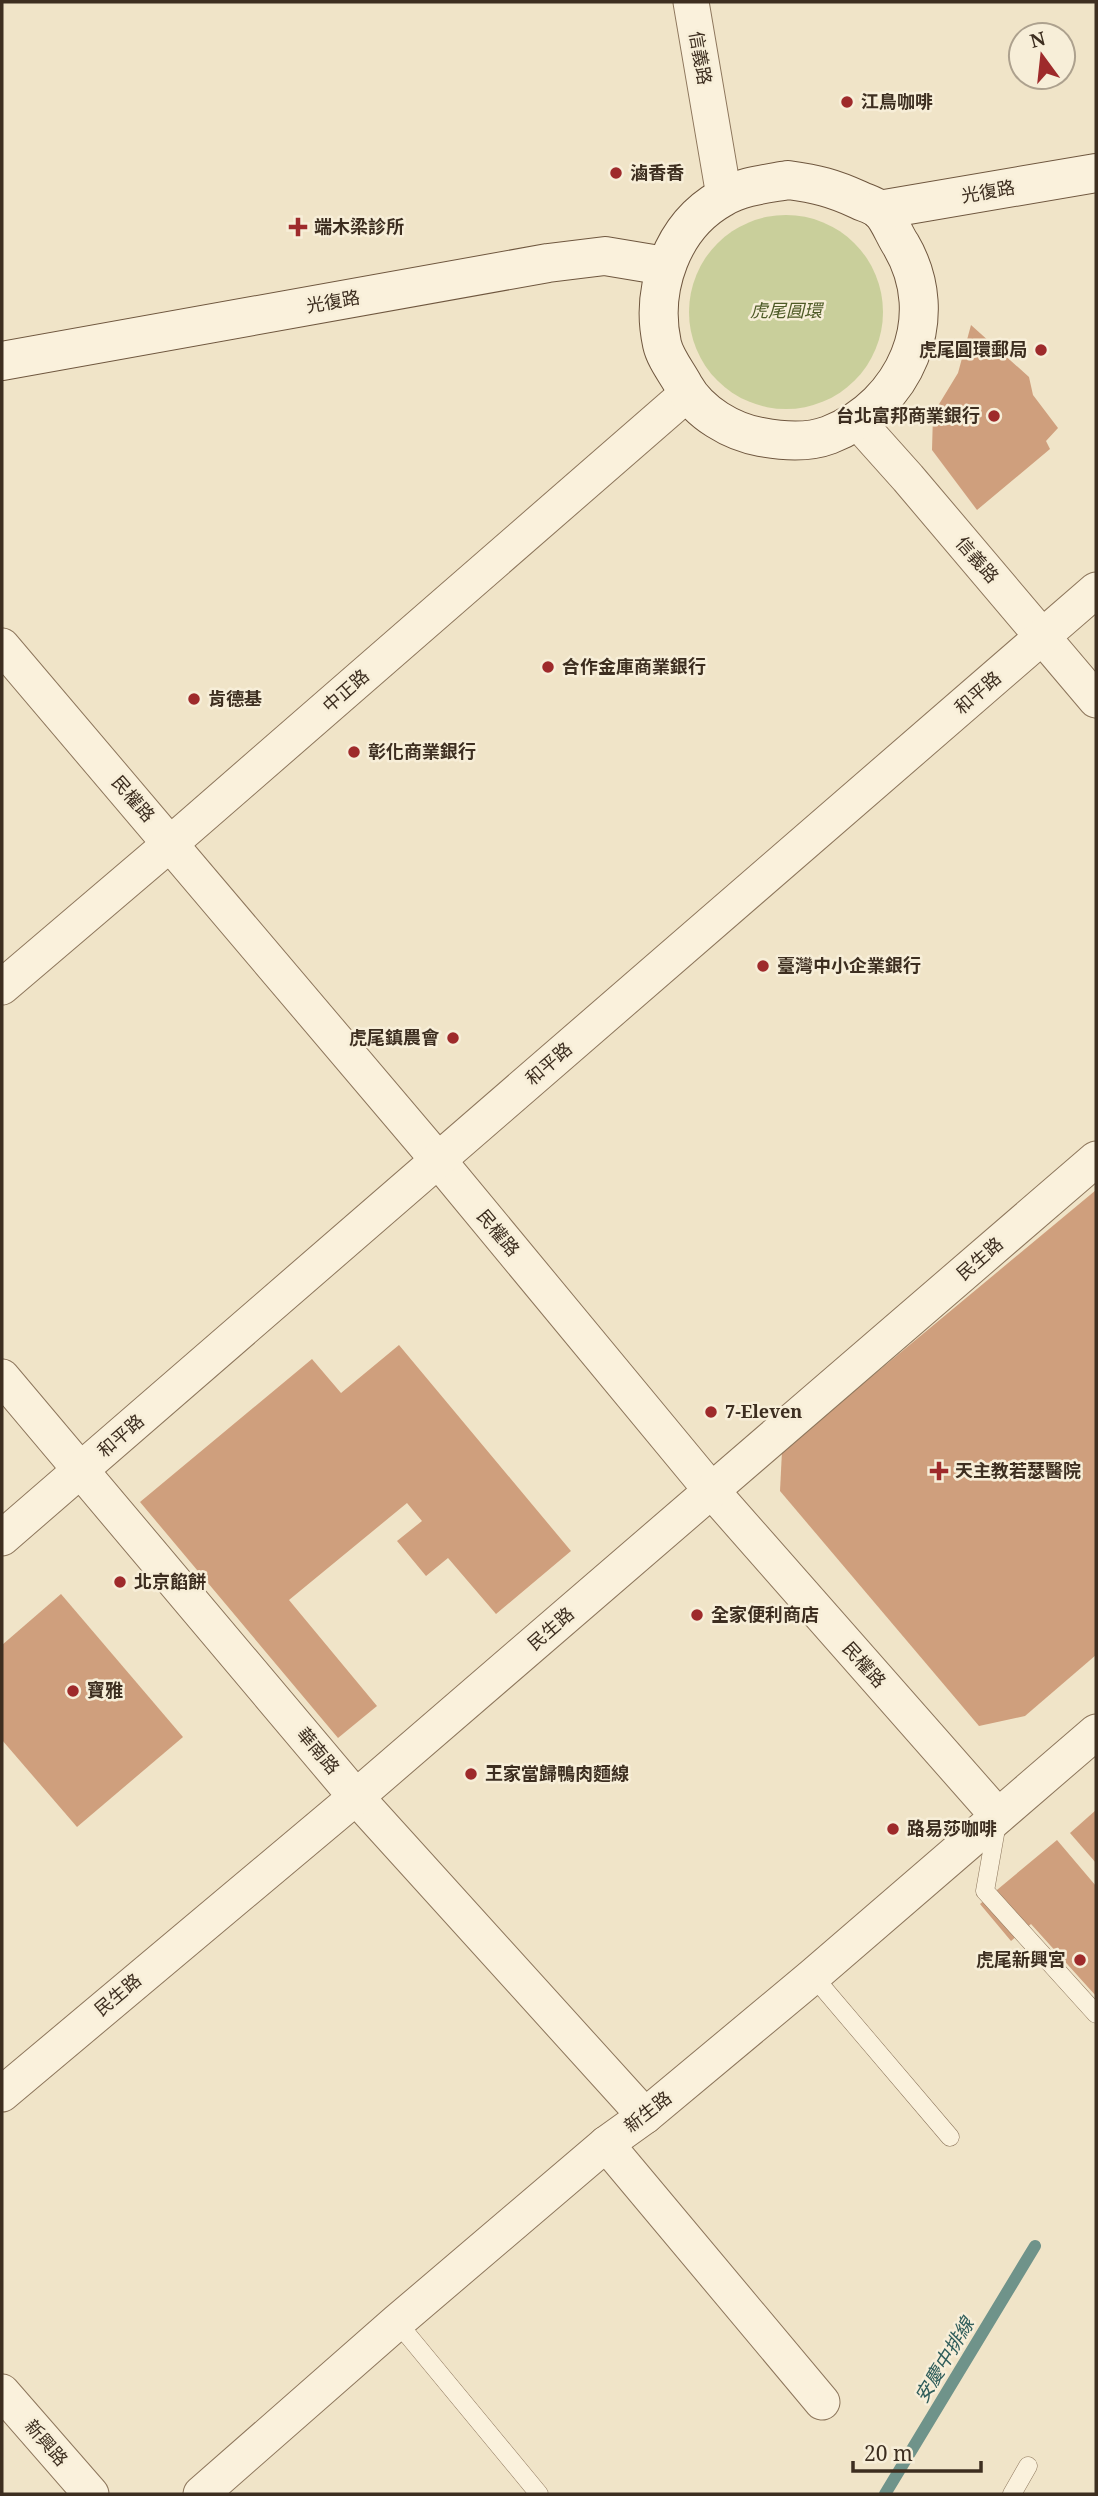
<svg xmlns="http://www.w3.org/2000/svg" width="1098" height="2496" viewBox="0 0 1098 2496" font-family="'Noto Serif','Noto Sans TC',serif">
	<style>
		.green { fill: #c9cf9b }
		.lines { fill: none; stroke-linecap: round; stroke-linejoin: round }
		.stream { stroke: #6f938a; stroke-width: 12 }
		.building { fill: #cf9f7d }
		.lane-casing { stroke: #8d765c; stroke-width: 19 }
		.street-casing { stroke: #8d765c; stroke-width: 37 }
		.secondary-casing { stroke: #6f573f; stroke-width: 40 }
		.lane { stroke: #faf1dc; stroke-width: 18 }
		.street { stroke: #faf1dc; stroke-width: 35 }
		.secondary { stroke: #faf1dc; stroke-width: 38 }
		.poi-dot { fill: #9e2a2b; stroke: #f7eed8; stroke-width: 2.5 }
		.labels { text-anchor: middle; stroke-width: 5; stroke-linejoin: round; paint-order: stroke }
		.street-label { font-size: 18px; fill: #3d2e20; stroke: #f7eed8 }
		.poi-label { font-size: 18px; font-weight: bold; fill: #3d2e20; stroke: #f7eed8; text-anchor: start }
		.park-label { font-size: 18px; font-style: italic; fill: #4d5a26; stroke: #f7eed8 }
		.water-label { font-size: 19px; font-style: italic; fill: #2f5d5a; stroke: #f7eed8 }
	</style>
	<rect width="100%" height="100%" fill="#f0e4c8"/>
	<!-- green -->
	<circle class="green" cx="786" cy="312" r="97"/>
	<g class="lines">
		<!-- stream -->
		<polyline class="stream" points="885,2494 1035,2246"/>
	</g>
	<!-- building -->
	<g class="building">
		<polygon points="971,325 1029,377 1033,395 1058,428 1046,441 1050,449 977,510 932,450 933,414 958,373"/>
		<polygon points="1096,1190 1096,1655 1025,1716 979,1726 780,1491 782,1451"/>
		<polygon points="399,1345 571,1551 496,1614 448,1558 426,1576 397,1541 422,1521 407,1503 289,1600 377,1706 338,1738 140,1502 312,1359 341,1393"/>
		<polygon points="61,1594 183,1737 77,1827 2,1740 2,1645"/>
		<polygon points="1096,1810 1096,1863 1070,1833"/>
		<polygon points="1057,1840 1096,1886 1096,1996 1031,1924 1011,1941 980,1904"/>
	</g>
	<g class="lines">
		<defs>
			<g id="lane">
				<polyline points="997,1823 985,1891 1096,2014"/>
				<polyline points="813,1976 950,2137"/>
				<polyline points="397,2322 539,2494"/>
				<polyline points="1012,2494 1028,2466"/>
			</g>
			<g id="street">
				<polyline points="691,2 724,196"/>
				<polyline points="857,421 908,478 1096,700"/>
				<polyline points="2,646 438,1160 711,1490 998,1816"/>
				<polyline points="2,987 171,843 688,393"/>
				<polyline points="2,1377 356,1797 645,2116"/>
				<polyline points="2,1538 1096,590"/>
				<polyline points="2,2094 356,1797 1096,1159"/>
				<polyline points="606,2144 822,2402"/>
				<polyline points="2,2392 91,2494"/>
				<polyline points="201,2494 397,2322 606,2144 645,2116 813,1976 1096,1732"/>
			</g>
			<g id="secondary">
				<path d="M788 180C817 184 833 188 859 200 865 203 873 205 878 209 888 216 894 235 901 245 944 318 905 405 829 435 808 443 782 441 761 437 732 432 699 413 684 386 677 373 665 358 662 344 650 289 672 226 722 198 742 186 766 184 788 180Z"/>
				<polyline points="879,210 1096,173"/>
				<polyline points="2,361 548,263 605,256 665,266"/>
			</g>
		</defs>
		<!-- lane casing -->
		<use href="#lane" class="lane-casing"/>
		<!-- street casing -->
		<use href="#street" class="street-casing"/>
		<!-- secondary casing -->
		<use href="#secondary" class="secondary-casing"/>
		<!-- lane -->
		<use href="#lane" class="lane"/>
		<!-- street -->
		<use href="#street" class="street"/>
		<!-- secondary -->
		<use href="#secondary" class="secondary"/>
	</g>
	<!-- markers -->
	<g class="poi-dot">
		<circle cx="847" cy="102" r="7"/>
		<circle cx="616" cy="173" r="7"/>
		<path d="M294.5 216.5h7v7h7v7h-7v7h-7v-7h-7v-7h7z"/>
		<circle cx="1041" cy="350" r="7"/>
		<circle cx="994" cy="416" r="7"/>
		<circle cx="548" cy="667" r="7"/>
		<circle cx="194" cy="699" r="7"/>
		<circle cx="354" cy="752" r="7"/>
		<circle cx="763" cy="966" r="7"/>
		<circle cx="453" cy="1038" r="7"/>
		<circle cx="711" cy="1412" r="7"/>
		<path d="M935.5 1460.5h7v7h7v7h-7v7h-7v-7h-7v-7h7z"/>
		<circle cx="120" cy="1582" r="7"/>
		<circle cx="697" cy="1615" r="7"/>
		<circle cx="73" cy="1691" r="7"/>
		<circle cx="471" cy="1774" r="7"/>
		<circle cx="893" cy="1829" r="7"/>
		<circle cx="1080" cy="1960" r="7"/>
	</g>
	<g class="labels">
		<!-- street labels -->
		<g class="street-label">
			<text transform="translate(700 58) rotate(80)" y="6">信義路</text>
			<text transform="translate(988 192) rotate(-10)" y="6">光復路</text>
			<text transform="translate(333 302) rotate(-10)" y="6">光復路</text>
			<text transform="translate(977 560) rotate(49)" y="6">信義路</text>
			<text transform="translate(346 691) rotate(-41)" y="6">中正路</text>
			<text transform="translate(978 693) rotate(-41)" y="6">和平路</text>
			<text transform="translate(133 799) rotate(49)" y="6">民權路</text>
			<text transform="translate(549 1064) rotate(-41)" y="6">和平路</text>
			<text transform="translate(498 1233) rotate(50)" y="6">民權路</text>
			<text transform="translate(980 1259) rotate(-41)" y="6">民生路</text>
			<text transform="translate(121 1436) rotate(-41)" y="6">和平路</text>
			<text transform="translate(551 1629) rotate(-41)" y="6">民生路</text>
			<text transform="translate(864 1665) rotate(48)" y="6">民權路</text>
			<text transform="translate(318 1751) rotate(50)" y="6">華南路</text>
			<text transform="translate(118 1995) rotate(-40)" y="6">民生路</text>
			<text transform="translate(648 2112) rotate(-38)" y="6">新生路</text>
			<text transform="translate(46 2443) rotate(49)" y="6">新興路</text>
		</g>
		<!-- poi labels -->
		<g class="poi-label">
			<text x="861" y="108">江鳥咖啡</text>
			<text x="630" y="179">滷香香</text>
			<text x="314" y="233">端木梁診所</text>
			<text x="1027" y="356" text-anchor="end">虎尾圓環郵局</text>
			<text x="980" y="422" text-anchor="end">台北富邦商業銀行</text>
			<text x="562" y="673">合作金庫商業銀行</text>
			<text x="208" y="705">肯德基</text>
			<text x="368" y="758">彰化商業銀行</text>
			<text x="777" y="972">臺灣中小企業銀行</text>
			<text x="439" y="1044" text-anchor="end">虎尾鎮農會</text>
			<text x="725" y="1418">7-Eleven</text>
			<text x="955" y="1477">天主教若瑟醫院</text>
			<text x="134" y="1588">北京餡餅</text>
			<text x="711" y="1621">全家便利商店</text>
			<text x="87" y="1697">寶雅</text>
			<text x="485" y="1780">王家當歸鴨肉麵線</text>
			<text x="907" y="1835">路易莎咖啡</text>
			<text x="1066" y="1966" text-anchor="end">虎尾新興宮</text>
		</g>
		<!-- park labels -->
		<g class="park-label">
			<text x="786" y="317">虎尾圓環</text>
		</g>
		<!-- water labels -->
		<g class="water-label">
			<text transform="translate(944 2360) rotate(-59)" y="7">安慶中排線</text>
		</g>
	</g>
	<!-- border -->
	<rect width="1098" height="2496" fill="none" stroke="#3d2e20" stroke-width="7"/>
	<!-- north arrow -->
	<g transform="translate(1042 56) rotate(345)"><circle r="33" fill="#f7eed8" stroke="#ada18e" stroke-width="2"/>
	<path d="M0-5L12 26L0 18L-12 26Z" fill="#9e2a2b"/>
	<text y="-10" font-size="19" font-weight="bold" text-anchor="middle" fill="#3d2e20">N</text>
	</g>
	<!-- scale -->
	<path d="M853 2461v10h128v-10" fill="none" stroke="#3d2e20" stroke-width="3.5"/>
	<text x="864" y="2461" font-size="21" fill="#3d2e20" stroke="#f7eed8" stroke-width="5" paint-order="stroke">20 m</text>
</svg>
